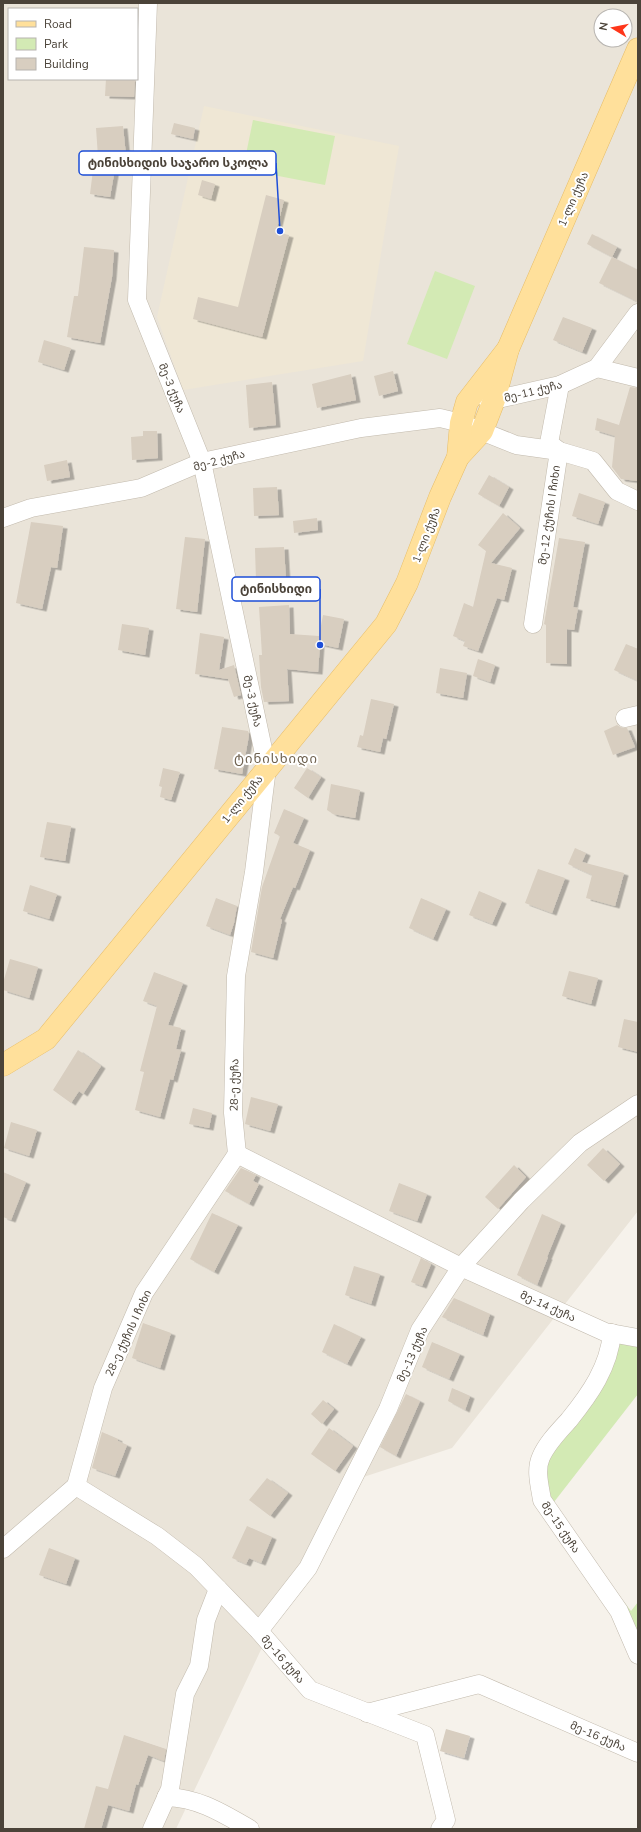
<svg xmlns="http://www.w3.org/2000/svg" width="641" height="1832" viewBox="0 0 641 1832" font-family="'Nunito Sans','Noto Sans Georgian',sans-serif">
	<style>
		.residential { fill: #eae4d9; fill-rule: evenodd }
		.education { fill: #efe7d5 }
		.green { fill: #d3eab4 }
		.building { fill: #d8cec0; filter: url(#shadow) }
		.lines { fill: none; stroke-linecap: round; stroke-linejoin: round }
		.minor-casing { stroke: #c2baad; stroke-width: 19 }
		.major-casing { stroke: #e7bd68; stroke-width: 23 }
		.minor { stroke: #fff; stroke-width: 18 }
		.major { stroke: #ffe09b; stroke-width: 22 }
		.labels { text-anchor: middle; stroke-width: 4; stroke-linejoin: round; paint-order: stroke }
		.street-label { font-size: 11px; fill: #4b4339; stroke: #fff }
		.quarter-label { font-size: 13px; letter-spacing: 1px; fill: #6e614f; stroke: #fff }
		.leader { fill: none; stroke: #1d4ed8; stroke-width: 1.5 }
		.callout-dot { fill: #1d4ed8; stroke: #fff; stroke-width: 1.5 }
		.callout { fill: #fff; stroke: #1d4ed8; stroke-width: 1.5 }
		.callout-label { font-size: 12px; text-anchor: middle; font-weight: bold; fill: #4b4339 }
	</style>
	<defs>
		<filter id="shadow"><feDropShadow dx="4.5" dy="2.5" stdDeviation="0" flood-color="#0004"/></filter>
	</defs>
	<rect width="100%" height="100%" fill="#f6f2eb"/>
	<!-- residential -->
	<path class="residential" d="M3 3H638V1211L452 1448 339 1485 176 1829H3ZM9 9H137V79H9ZM601 16H625V40H601Z"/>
	<!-- education -->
	<polygon class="education" points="204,106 399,146 363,361 183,390 157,317"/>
	<!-- green -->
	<g class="green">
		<polygon points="253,120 335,136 325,185 243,169"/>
		<polygon points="435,271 475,286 447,359 407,344"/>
		<polygon points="612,1333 638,1338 638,1394 554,1502 601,1572 631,1611 638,1602 638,1655 542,1500 540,1458 582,1404"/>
	</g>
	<!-- building -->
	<g class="building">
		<polygon points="106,79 135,79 134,97 105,96"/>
		<polygon points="174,123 195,128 193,139 171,134"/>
		<polygon points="123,126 126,156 117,157 110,197 90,194 93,170 99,171 96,128"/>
		<polygon points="202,180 215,184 211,199 198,195"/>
		<polygon points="266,195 284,200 276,232 289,235 262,337 193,319 198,297 238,307"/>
		<polygon points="592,234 617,247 612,257 587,244"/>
		<polygon points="84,247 114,250 112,277 100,343 67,337 74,296 78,296"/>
		<polygon points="612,257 638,270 638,302 599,283"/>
		<polygon points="563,317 592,328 582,352 553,340"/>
		<polygon points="44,340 71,348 64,370 38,362"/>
		<polygon points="393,371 398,391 379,396 374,376"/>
		<polygon points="351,374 356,400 317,408 312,384"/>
		<polygon points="272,382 276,425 249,428 246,385"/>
		<polygon points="630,387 638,388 638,481 621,479 612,467 615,436 595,430 597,418 619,425"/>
		<polygon points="143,431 157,431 158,458 132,460 131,437 143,436"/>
		<polygon points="67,460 70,477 47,481 44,465"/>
		<polygon points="489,475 509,487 499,506 478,494"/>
		<polygon points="277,487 279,515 254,516 253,488"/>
		<polygon points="579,493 605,502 598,524 572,516"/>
		<polygon points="503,513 520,528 491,563 512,568 504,600 497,598 478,651 463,646 465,641 453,636 464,603 473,607 486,551 478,545"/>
		<polygon points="317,518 318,530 294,533 293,521"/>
		<polygon points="31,522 63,526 57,568 51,567 42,609 16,603"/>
		<polygon points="185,537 205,539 197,612 176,609"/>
		<polygon points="559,538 585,542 573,607 578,608 574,630 567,629 567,664 546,663 546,625 544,624"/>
		<polygon points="284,547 286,580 256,581 255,548"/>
		<polygon points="289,605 290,634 319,636 323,615 344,619 338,648 320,644 318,672 287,669 289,701 264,702 261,687 259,655 262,655 259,607"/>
		<polygon points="122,624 149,628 145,655 118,650"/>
		<polygon points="200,633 224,637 219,670 234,665 241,695 234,697 228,679 195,674"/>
		<polygon points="626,644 638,649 638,681 614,670"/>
		<polygon points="478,659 495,665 490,682 473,676"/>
		<polygon points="440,668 467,673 463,698 436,693"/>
		<polygon points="371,699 394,704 386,739 383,738 380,752 357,747 360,735 363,736"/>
		<polygon points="617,725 622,728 627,728 635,747 613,755 604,731"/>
		<polygon points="222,727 248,731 249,735 242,774 214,769"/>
		<polygon points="163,768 180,772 171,800 160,797 162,787 159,786"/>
		<polygon points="307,768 321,777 308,798 294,788"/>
		<polygon points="331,784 360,790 355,818 333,814 327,810"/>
		<polygon points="284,809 304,818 293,843 310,850 295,888 293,887 280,919 282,920 273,958 251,952 262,887 280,836 274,833"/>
		<polygon points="47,822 71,826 65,861 40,857"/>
		<polygon points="575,848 586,853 582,862 624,873 615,906 586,898 592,875 568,864"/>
		<polygon points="538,869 565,878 552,913 525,903"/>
		<polygon points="30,885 57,894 49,919 23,911"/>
		<polygon points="479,891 502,901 492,924 469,915"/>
		<polygon points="216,898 237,906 234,923 230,935 206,926"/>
		<polygon points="421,898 446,909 433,939 409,928"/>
		<polygon points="10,959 38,967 29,998 3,990 3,983"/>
		<polygon points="569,971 598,978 591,1004 562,996"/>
		<polygon points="154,972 183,983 168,1025 181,1028 176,1049 181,1050 173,1080 170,1079 160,1117 135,1110 144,1072 140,1071 157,1006 143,1001"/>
		<polygon points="624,1019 638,1022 638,1052 618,1047"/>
		<polygon points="78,1050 101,1066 83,1094 79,1091 71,1103 53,1090"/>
		<polygon points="251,1097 278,1104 270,1131 245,1124"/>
		<polygon points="193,1108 212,1113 209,1128 189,1124"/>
		<polygon points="11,1122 37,1130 29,1156 4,1148"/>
		<polygon points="603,1148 620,1164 604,1181 587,1165"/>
		<polygon points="514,1165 526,1177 498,1209 485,1197"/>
		<polygon points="241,1168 256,1175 253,1181 259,1184 249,1204 225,1191"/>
		<polygon points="3,1172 26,1182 11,1220 3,1217"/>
		<polygon points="399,1183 427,1194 417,1221 389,1211"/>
		<polygon points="212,1213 238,1225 214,1272 190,1259"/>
		<polygon points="542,1214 561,1223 547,1257 548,1257 537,1285 517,1275"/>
		<polygon points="421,1258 431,1264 422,1286 411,1282"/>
		<polygon points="354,1266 380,1274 371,1304 345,1295"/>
		<polygon points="454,1298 490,1314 483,1335 442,1317"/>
		<polygon points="143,1323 171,1333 160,1368 132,1358"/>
		<polygon points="334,1324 361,1337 347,1364 322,1352"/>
		<polygon points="432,1342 460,1354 449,1379 422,1367"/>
		<polygon points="452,1388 470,1396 465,1410 448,1401"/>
		<polygon points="406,1394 420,1401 396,1456 380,1447"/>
		<polygon points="323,1400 334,1409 322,1424 311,1414"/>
		<polygon points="329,1428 353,1446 335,1471 311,1454"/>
		<polygon points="102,1432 118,1439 118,1441 127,1445 115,1476 92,1468"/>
		<polygon points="267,1478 288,1493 270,1516 249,1500"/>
		<polygon points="247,1526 272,1537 261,1563 249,1558 246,1564 232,1558"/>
		<polygon points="49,1548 75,1558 66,1584 39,1575"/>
		<polygon points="446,1729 470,1736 464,1758 440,1751"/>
		<polygon points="124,1735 166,1749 164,1761 148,1755 138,1785 136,1784 129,1811 108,1805 101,1829 84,1829 96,1786 108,1789"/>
	</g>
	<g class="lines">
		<defs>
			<g id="minor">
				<polyline points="148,3 137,300 202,462 267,768 254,872 236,976 233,1113 237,1154"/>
				<polyline points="597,368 638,378"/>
				<polyline points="483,396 494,400 560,385 597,368 638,313"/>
				<polyline points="3,518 31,508 141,488 202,462 361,428 440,418 461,423 516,445 559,451 593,461 617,491 638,501"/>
				<polyline points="533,624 559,451 549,443 560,385"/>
				<polyline points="625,718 638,715"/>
				<polyline points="237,1154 461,1267 605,1332 638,1338"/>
				<path d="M612 1333C609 1367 590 1394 569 1420 559 1431 547 1443 541 1457 535 1470 540 1487 542 1500L619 1611 638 1655"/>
				<polyline points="76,1486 157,1536 196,1566 259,1631 310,1690 425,1735 446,1820 440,1829"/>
				<polyline points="76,1486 103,1388 144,1293 237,1154"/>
				<polyline points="3,1549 76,1486"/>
				<polyline points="259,1631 308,1568 388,1409 420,1330 461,1267 521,1201 580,1143 638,1104"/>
				<polyline points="367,1713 479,1684 638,1753"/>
				<path d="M166 1797C199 1798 222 1813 250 1829"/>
				<polyline points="152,1829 170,1789 185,1694 199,1666 206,1620 218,1589"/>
			</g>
			<g id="major">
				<polyline points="458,457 482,431 494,400 508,349 638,49"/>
				<polyline points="3,1065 46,1039 386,624 407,583 440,497 458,457 461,423 467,402 508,349"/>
			</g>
		</defs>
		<!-- minor casing -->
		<use href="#minor" class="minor-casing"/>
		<!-- major casing -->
		<use href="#major" class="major-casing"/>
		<!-- minor -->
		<use href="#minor" class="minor"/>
		<!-- major -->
		<use href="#major" class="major"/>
	</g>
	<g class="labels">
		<!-- street labels -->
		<g class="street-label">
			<text transform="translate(573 199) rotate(-66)" y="4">1-ლი ქუჩა</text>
			<text transform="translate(172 388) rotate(68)" y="4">მე-3 ქუჩა</text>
			<text transform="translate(533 391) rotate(-14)" y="4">მე-11 ქუჩა</text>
			<text transform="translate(219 460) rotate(-15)" y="4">მე-2 ქუჩა</text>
			<text transform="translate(549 515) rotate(-82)" y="4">მე-12 ქუჩის I ჩიხი</text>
			<text transform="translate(426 535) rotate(-69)" y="4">1-ლი ქუჩა</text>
			<text transform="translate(253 701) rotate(78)" y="4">მე-3 ქუჩა</text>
			<text transform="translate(242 799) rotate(-51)" y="4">1-ლი ქუჩა</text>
			<text transform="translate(234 1085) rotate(-89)" y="4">28-ე ქუჩა</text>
			<text transform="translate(548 1306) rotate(24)" y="4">მე-14 ქუჩა</text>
			<text transform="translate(128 1333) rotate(-65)" y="4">28-ე ქუჩის I ჩიხი</text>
			<text transform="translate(412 1354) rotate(-66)" y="4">მე-13 ქუჩა</text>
			<text transform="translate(561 1527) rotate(56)" y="4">მე-15 ქუჩა</text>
			<text transform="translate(283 1659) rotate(49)" y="4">მე-16 ქუჩა</text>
			<text transform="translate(598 1736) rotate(23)" y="4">მე-16 ქუჩა</text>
		</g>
		<!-- quarter labels -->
		<g class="quarter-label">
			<text x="276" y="763">ტინისხიდი</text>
		</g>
	</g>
	<!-- callouts -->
	<path class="leader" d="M280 231L276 163M320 645L320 589"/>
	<g class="callout-dot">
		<circle cx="280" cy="231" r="4"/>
		<circle cx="320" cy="645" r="4"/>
	</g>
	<g class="callout">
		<rect x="79" y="151" width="197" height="24" rx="4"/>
		<rect x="232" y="577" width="88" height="24" rx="4"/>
	</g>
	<g class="callout-label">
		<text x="178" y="167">ტინისხიდის საჯარო სკოლა</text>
		<text x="276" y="593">ტინისხიდი</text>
	</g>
	<!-- border -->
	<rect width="641" height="1832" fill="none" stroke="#4b4339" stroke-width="8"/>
	<!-- legend -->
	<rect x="8" y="8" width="130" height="72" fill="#ffffff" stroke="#b7b4b0"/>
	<rect x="16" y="21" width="20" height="6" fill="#ffe09b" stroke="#b7b4b0"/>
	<text x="44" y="28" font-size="12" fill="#4b4339">Road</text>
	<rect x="16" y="38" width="20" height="12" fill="#d3eab4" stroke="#b7b4b0"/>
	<text x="44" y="48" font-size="12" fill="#4b4339">Park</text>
	<rect x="16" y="58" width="20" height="12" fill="#d8cec0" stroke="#b7b4b0"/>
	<text x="44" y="68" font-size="12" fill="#4b4339">Building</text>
	<!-- north arrow -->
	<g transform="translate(613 28) rotate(280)"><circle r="19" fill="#ffffff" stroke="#b7b4b0"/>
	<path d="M0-3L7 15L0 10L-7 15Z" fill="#fe361a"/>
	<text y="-6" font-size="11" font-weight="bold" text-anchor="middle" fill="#4b4339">N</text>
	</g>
</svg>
